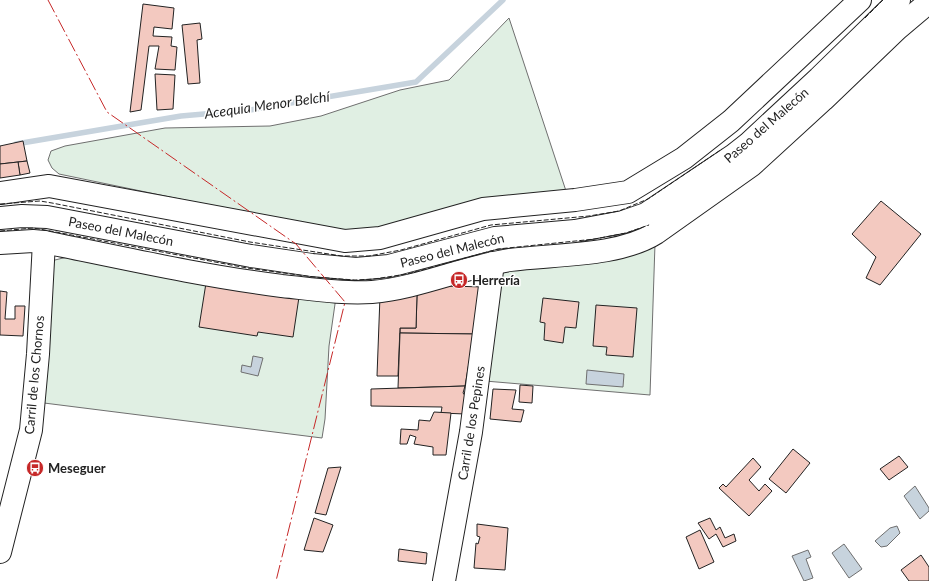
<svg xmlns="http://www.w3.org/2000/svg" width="929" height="581" viewBox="0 0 929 581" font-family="Lato,sans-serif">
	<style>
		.green { fill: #e0efe3; stroke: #6f6f6f }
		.water { fill: #c7d3dd; stroke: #6f6f6f }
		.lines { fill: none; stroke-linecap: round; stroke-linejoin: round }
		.stream { stroke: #c7d3dd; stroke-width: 5.5 }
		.building { fill: #f3c9c0; stroke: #222 }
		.minor-casing { stroke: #222; stroke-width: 24 }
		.minor { stroke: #fff; stroke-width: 22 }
		.fence { stroke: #222; stroke-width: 1; stroke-dasharray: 5 2; stroke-linecap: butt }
		.power { stroke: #c62828; stroke-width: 1; stroke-dasharray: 14 3 2 3; stroke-linecap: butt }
		.labels { text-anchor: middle; stroke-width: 3; stroke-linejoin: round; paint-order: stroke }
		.street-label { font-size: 13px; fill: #222; stroke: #fff }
		.poi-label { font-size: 13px; font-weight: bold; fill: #222; stroke: #fff; text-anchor: start }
		.water-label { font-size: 14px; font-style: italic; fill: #222; stroke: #fff }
	</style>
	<rect width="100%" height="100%" fill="#fff"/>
	<!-- green -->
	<g class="green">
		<polygon points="509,18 567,194 380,231 343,233 59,174 52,168 48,160 51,151 65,146 165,128 270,126 321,116 400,90 449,80"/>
		<polygon points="655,244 650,395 485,381 501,270"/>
		<polygon points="67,257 336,297 329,346 325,419 322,438 44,403 48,268 55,260"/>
	</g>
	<!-- water -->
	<g class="water">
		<polygon points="253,356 263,358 258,376 241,372 242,365 251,367"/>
		<polygon points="587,370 624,374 623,387 586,384"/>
		<polygon points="915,486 929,508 929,511 920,519 904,496"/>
		<polygon points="897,526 900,533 887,546 881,547 875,541 890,528"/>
		<polygon points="844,544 862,569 849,578 832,553"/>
		<polygon points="808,550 811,557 806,559 813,578 804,581 792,556"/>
	</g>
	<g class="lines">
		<!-- stream -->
		<polyline class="stream" points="16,144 181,116 250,110 416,82 503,0"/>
	</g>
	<!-- building -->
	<g class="building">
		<polygon points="143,4 174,8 172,29 154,27 153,36 172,37 171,46 177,47 175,70 155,69 159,46 149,46 141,110 130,112"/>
		<polygon points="200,23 202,39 197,40 200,83 188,84 182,25"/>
		<polygon points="155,74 175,75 173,109 157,110"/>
		<polygon points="23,141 27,161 0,164 0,146"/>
		<polygon points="27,161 30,173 20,175 18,162"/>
		<polygon points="18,162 20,175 0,178 0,164"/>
		<polygon points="881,201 921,234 880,285 866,278 876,257 852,234"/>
		<polygon points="206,283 299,297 293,337 258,332 257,336 199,327"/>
		<polygon points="448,286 484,287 474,334 400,333 400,328 416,328 417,295"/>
		<polygon points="0,291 7,292 5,319 15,319 15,306 25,306 23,336 0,335"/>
		<polygon points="417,295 416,328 400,328 398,376 377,376 380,296"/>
		<polygon points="543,298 579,302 576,328 565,327 563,343 544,340 545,323 540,322"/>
		<polygon points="596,305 637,308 633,357 606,355 607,347 593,346"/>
		<polygon points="400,333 474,334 465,386 398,388"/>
		<polygon points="520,385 533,386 532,403 519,402"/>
		<polygon points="465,386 463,393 467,398 465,414 441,413 442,407 371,406 371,389"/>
		<polygon points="493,389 516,390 512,409 524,410 521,422 490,419"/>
		<polygon points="434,412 451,413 446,455 433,455 433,447 414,444 416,437 410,435 407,444 400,444 401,429 418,430 419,420 430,421"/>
		<polygon points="793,449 810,463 786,493 769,479"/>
		<polygon points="899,456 908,467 889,480 880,469"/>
		<polygon points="753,458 761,467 749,480 759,491 765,484 772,491 749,516 719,488 723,484 726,487"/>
		<polygon points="341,467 326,515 315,513 328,468"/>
		<polygon points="314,518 333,525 323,552 304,550"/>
		<polygon points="710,518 716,530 720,527 725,538 734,534 736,541 723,547 716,534 709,539 698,523"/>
		<polygon points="477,524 508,528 505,570 474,568 476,543 478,544 480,537 477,536"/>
		<polygon points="700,530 714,562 699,569 686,537"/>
		<polygon points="399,549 427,553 426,564 398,561"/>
		<polygon points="921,555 929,567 929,581 909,581 901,570"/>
	</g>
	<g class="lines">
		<defs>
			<g id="minor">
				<polyline points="0,193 49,186 345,241 380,238 483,209 575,200 628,192 684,158 731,121 860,0"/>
				<polyline points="0,218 22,216 47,217 251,256 312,265 356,269 389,266 495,238 575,231 623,222 646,214 734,155 748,144 819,78 899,0"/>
				<path d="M0 243 33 241 44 242C123 258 202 276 282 286 312 289 342 294 372 292 419 288 463 267 510 260 554 254 618 257 656 233L752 165 823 100 897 29 929 2"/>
				<polyline points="0,552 31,430 38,354 44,242"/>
				<polyline points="444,581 471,432 493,263"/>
			</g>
		</defs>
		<!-- minor casing -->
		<use href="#minor" class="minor-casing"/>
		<!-- minor -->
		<use href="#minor" class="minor"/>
		<!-- fence -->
		<g class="fence">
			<polyline points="865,18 883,0"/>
			<polyline points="0,204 40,201 52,203 250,242 342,256 369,256 401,250 491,225 589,216 619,211 648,199 722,149"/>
			<polyline points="0,231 33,228 45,230 247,268 313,277 355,280 374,279 407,274 498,249 595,239 626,233 649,225"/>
		</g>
		<!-- power -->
		<polyline class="power" points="48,0 107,112 296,244 345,302 276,581"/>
	</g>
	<!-- icons -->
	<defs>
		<symbol id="bus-disc" viewBox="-11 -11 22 22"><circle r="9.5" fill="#c62828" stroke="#fff"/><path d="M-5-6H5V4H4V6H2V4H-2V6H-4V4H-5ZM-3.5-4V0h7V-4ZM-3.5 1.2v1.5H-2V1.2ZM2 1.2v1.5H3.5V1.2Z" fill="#fff"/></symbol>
	</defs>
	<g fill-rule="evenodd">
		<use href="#bus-disc" x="449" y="270" width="20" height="20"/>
		<use href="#bus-disc" x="25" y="458" width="20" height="20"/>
	</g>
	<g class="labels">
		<!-- street labels -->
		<g class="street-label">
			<text transform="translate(766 125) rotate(-41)" y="5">Paseo del Malecón</text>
			<text transform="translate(121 231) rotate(11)" y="5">Paseo del Malecón</text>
			<text transform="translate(452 250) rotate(-14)" y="5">Paseo del Malecón</text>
			<text transform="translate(34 375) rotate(-85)" y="5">Carril de los Chornos</text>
			<text transform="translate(471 423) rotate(-81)" y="5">Carril de los Pepines</text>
		</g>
		<!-- poi labels -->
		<g class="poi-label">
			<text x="472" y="285">Herrería</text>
			<text x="48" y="473">Meseguer</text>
		</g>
		<!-- water labels -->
		<g class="water-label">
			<text transform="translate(267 105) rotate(-8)" y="5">Acequia Menor Belchí</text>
		</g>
	</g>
</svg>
